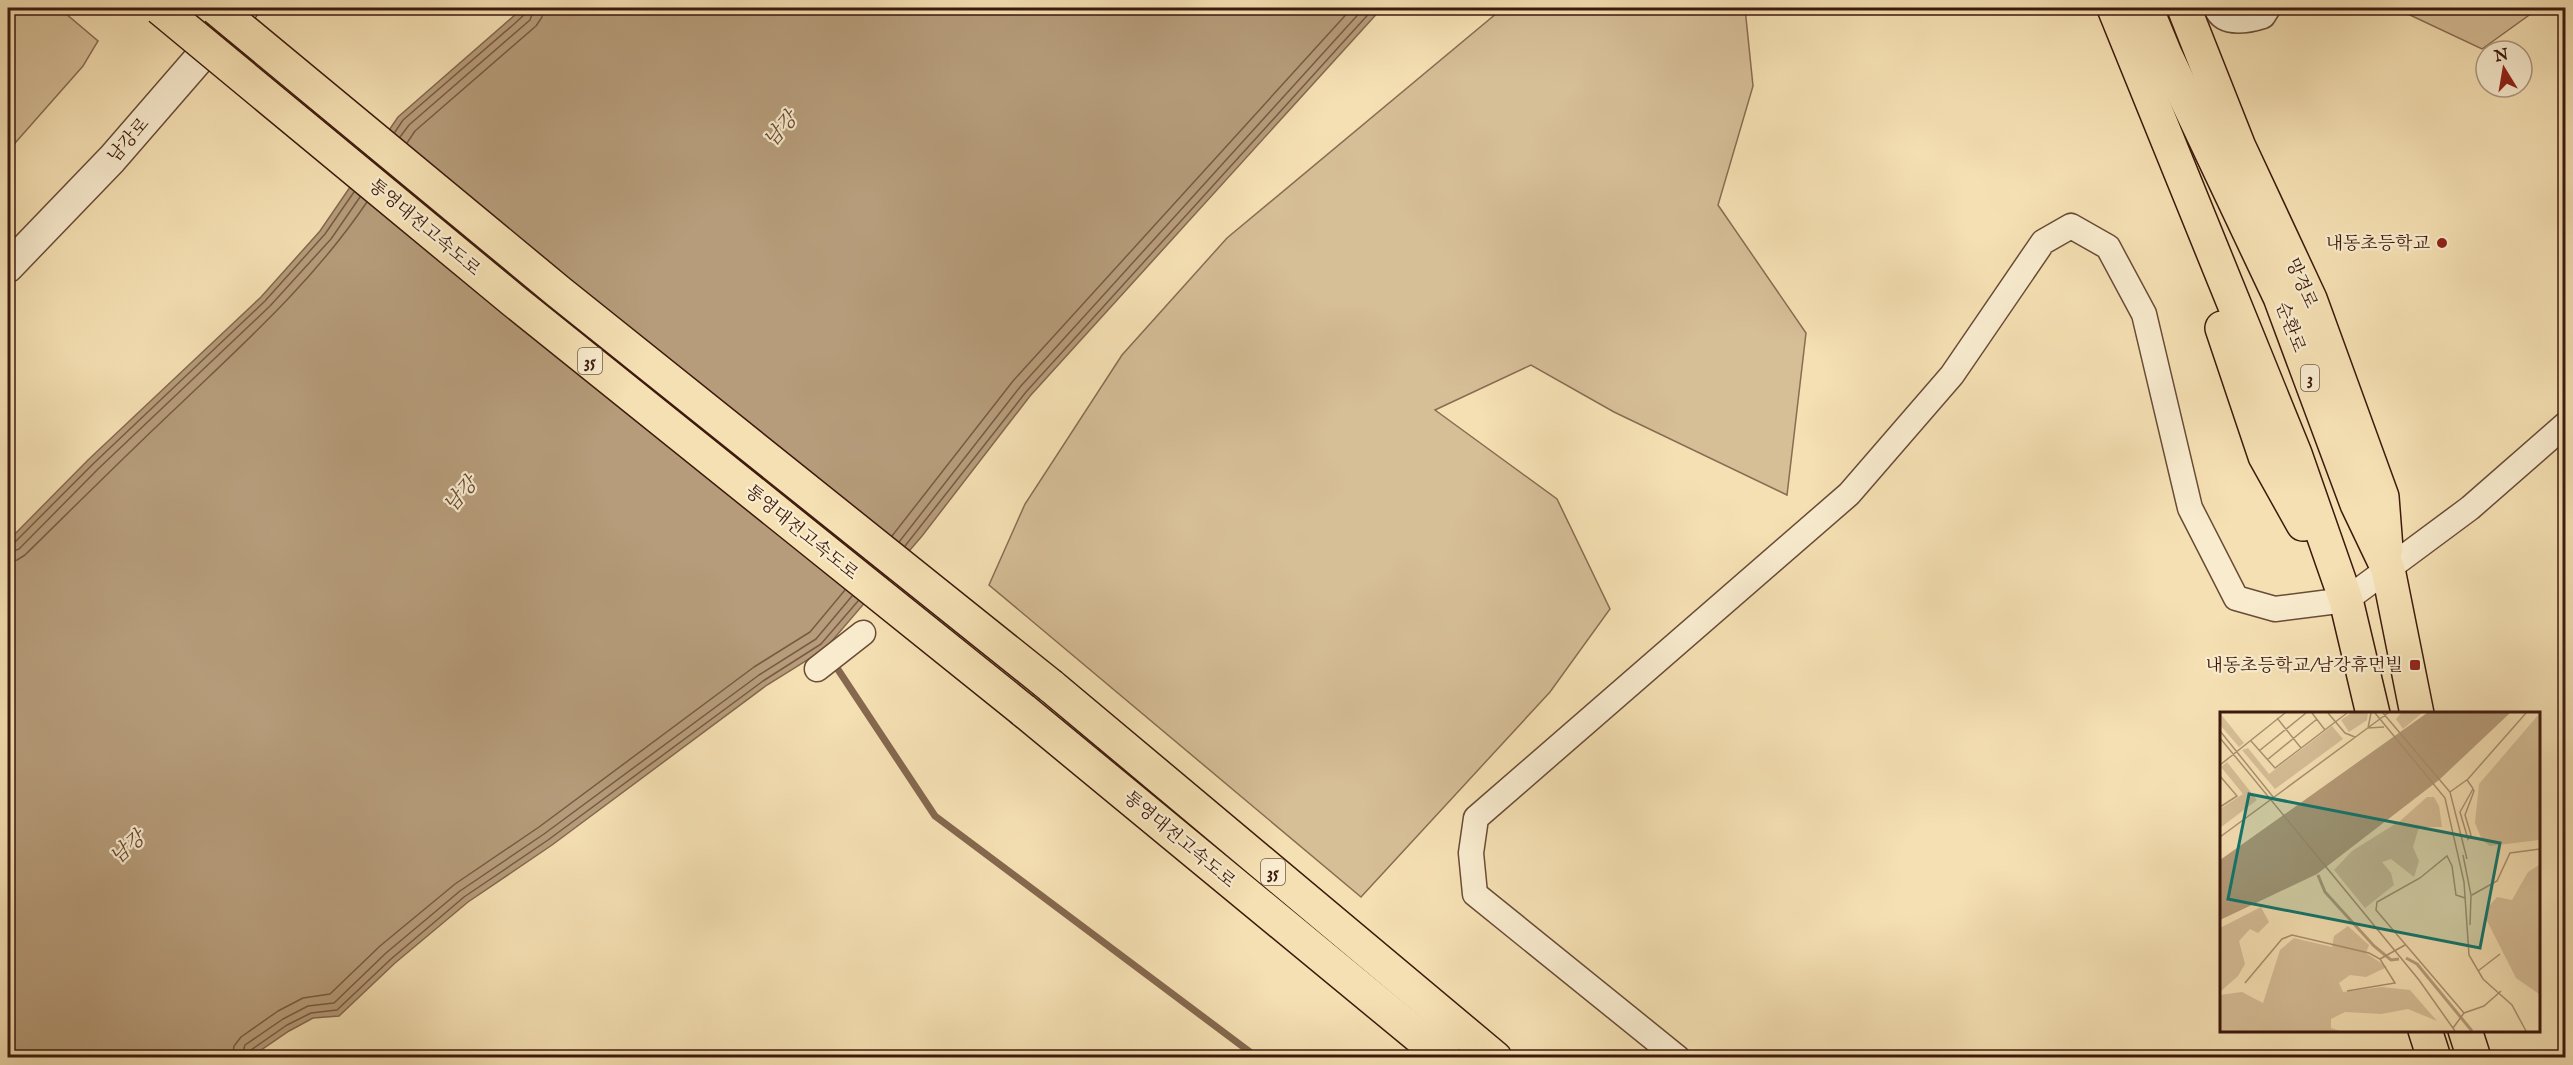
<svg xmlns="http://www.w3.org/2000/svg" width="2573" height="1065" viewBox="0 0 2573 1065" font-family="'IM FELL English','Noto Serif KR',serif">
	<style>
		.green { fill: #d6be97; stroke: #896c52; stroke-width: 1.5 }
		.water { fill: #b69c7a; stroke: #85684e; stroke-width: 1.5 }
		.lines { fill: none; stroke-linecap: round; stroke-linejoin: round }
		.shore { stroke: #795a43; stroke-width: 1.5 }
		.stream { stroke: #85684e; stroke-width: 7 }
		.minor-casing { stroke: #6a4b36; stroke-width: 27 }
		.tertiary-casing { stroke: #6a4b36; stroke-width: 33 }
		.primary-casing { stroke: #3c190c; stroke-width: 36 }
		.motorway-casing { stroke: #3c190c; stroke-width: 36 }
		.minor { stroke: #f8ebce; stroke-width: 24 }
		.tertiary { stroke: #f8ebce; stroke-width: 30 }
		.primary { stroke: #f5e0b3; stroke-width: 33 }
		.motorway { stroke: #f5e0b3; stroke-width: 33 }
		.motorway-bridge-casing { stroke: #3c190c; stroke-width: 36; stroke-linecap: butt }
		.motorway-bridge { stroke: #f5e0b3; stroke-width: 33 }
		.poi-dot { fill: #8f2418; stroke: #f8ebce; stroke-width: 2 }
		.labels { text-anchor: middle; stroke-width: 4.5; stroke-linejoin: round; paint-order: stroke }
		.shield { fill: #f8ebce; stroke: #745846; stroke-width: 1.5 }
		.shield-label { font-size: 16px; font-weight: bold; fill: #3c190c }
		.street-label { font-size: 18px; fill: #3c190c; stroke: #f8ebce }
		.poi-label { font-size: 18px; fill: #3c190c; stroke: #f8ebce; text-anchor: end }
		.water-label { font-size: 20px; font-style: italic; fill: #674732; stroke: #f8ebce }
		.inset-river { fill: none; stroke: #b69c7a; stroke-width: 3 }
		.inset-road { fill: none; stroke: #ab9070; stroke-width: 1.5 }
		.view { fill: #0f766e; fill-opacity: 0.15; stroke: #0f766e; stroke-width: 3 }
		.inset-edge { fill: none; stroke: #3c190c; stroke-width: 3 }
	</style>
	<rect width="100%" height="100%" fill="#f5e0b3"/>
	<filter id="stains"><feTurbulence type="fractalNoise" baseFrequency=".00333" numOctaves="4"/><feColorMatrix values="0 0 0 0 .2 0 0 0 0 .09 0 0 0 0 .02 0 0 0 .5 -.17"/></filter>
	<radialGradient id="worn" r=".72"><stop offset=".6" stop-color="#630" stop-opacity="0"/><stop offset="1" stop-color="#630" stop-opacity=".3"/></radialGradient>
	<!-- green -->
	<g class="green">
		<polygon points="8,8 59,8 98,41 83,66 8,151"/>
		<polygon points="1503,8 1745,8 1753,86 1718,205 1806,333 1787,495 1614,412 1531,365 1435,410 1557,499 1610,609 1550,692 1361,897 989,585 1025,504 1122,355 1227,238"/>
		<polygon points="2395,8 2539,8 2482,49"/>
	</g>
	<!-- water -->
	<polygon class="water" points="523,8 1382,8 1030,396 922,536 825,649 767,685 552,845 468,902 395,963 339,1016 313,1018 289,1031 251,1057 8,1058 8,541 88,460 261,297 320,231 398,117"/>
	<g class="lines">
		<!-- shore -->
		<g class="shore">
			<polyline points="395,132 403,120 513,25 525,14 527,8"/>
			<polyline points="400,137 409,125 530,20 534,8"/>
			<polyline points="407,143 415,131 536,26 542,17 543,8"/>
			<polyline points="892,536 1013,381 1352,8"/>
			<polyline points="899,542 1020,387 1364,8"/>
			<polyline points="8,545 14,543 93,464 265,301 325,234 354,192"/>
			<polyline points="905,546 1026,392 1374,8"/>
			<polyline points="8,553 19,549 98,469 270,306 331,239 360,197"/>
			<path d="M8 562 17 560 25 555C75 506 124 457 175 409 245 342 312 283 367 202"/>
			<polyline points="232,1058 234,1046 241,1037 278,1011 303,998 330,994 380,946 455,884 539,827 754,667 810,632 845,590"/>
			<polyline points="241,1058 245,1045 283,1019 308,1006 334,1003 386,953 460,891 544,834 759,675 816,639 852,596"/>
			<polyline points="248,1058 251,1050 287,1025 311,1013 337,1010 391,959 464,897 548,840 763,681 821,644 858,601"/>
		</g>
		<!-- stream -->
		<polyline class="stream" points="833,662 935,816 1258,1058"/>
		<defs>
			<g id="minor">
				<path d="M2216 8C2224 26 2247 21 2263 16L2268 8"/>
				<polyline points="817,669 863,633"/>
				<polyline points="1678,1058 1475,894 1471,853 1476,818 1849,494 1952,375 2043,242 2071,226 2108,247 2144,314 2190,508 2236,598 2275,609 2346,600 2470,508 2566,424"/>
			</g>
			<polyline id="tertiary" points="8,267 112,159 243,8"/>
			<g id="primary">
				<polyline points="2114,8 2295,454 2346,600 2373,714"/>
				<polyline points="2146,8 2165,54 2280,297 2357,504 2388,569 2417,714"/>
				<polyline points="2184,8 2239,147 2310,299 2382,497 2386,549"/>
				<polyline points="2222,328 2265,456 2303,524"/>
				<polyline points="2425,1030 2434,1058"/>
				<polyline points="2465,1030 2474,1058"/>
			</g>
			<g id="motorway">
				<polyline points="1051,686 1495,1058"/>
				<polyline points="1023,710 1445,1058"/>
			</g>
		</defs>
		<!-- minor casing -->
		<use href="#minor" class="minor-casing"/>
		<!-- tertiary casing -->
		<use href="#tertiary" class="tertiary-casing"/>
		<!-- primary casing -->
		<use href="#primary" class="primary-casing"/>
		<!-- motorway casing -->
		<use href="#motorway" class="motorway-casing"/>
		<!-- minor -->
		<use href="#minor" class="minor"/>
		<!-- tertiary -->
		<use href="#tertiary" class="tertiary"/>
		<!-- primary -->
		<use href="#primary" class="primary"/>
		<!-- motorway -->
		<use href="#motorway" class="motorway"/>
		<defs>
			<g id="motorway-bridge">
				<polyline points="160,8 514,301 1023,710"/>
				<polyline points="216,8 559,292 1051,686"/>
			</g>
		</defs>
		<!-- motorway-bridge casing -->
		<use href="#motorway-bridge" class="motorway-bridge-casing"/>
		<!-- motorway-bridge -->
		<use href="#motorway-bridge" class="motorway-bridge"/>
	</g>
	<!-- markers -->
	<g class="poi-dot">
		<circle cx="2442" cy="243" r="6"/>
		<rect x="2409" y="659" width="12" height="12" rx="3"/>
	</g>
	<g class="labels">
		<!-- shield labels -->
		<g class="shield">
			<rect x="578" y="348" width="24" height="26" rx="4.5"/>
			<rect x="2301" y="365" width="18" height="26" rx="4.5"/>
			<rect x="1261" y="859" width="24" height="26" rx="4.5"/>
		</g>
		<g class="shield-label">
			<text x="590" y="367">35</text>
			<text x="2310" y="384">3</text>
			<text x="1273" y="878">35</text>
		</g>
		<!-- street labels -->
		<g class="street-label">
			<text transform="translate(128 140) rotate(-49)" y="6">남강로</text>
			<text transform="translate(425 227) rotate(40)" y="6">통영대전고속도로</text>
			<text transform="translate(2302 283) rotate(66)" y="6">망경로</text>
			<text transform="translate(2291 327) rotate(69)" y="6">순환로</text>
			<text transform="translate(802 532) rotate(39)" y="6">통영대전고속도로</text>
			<text transform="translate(1180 839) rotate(40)" y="6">통영대전고속도로</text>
		</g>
		<!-- poi labels -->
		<g class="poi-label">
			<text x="2430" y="249">내동초등학교</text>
			<text x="2403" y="671">내동초등학교/남강휴먼빌</text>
		</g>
		<!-- water labels -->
		<g class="water-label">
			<text transform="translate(780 129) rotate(-49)" y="7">남강</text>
			<text transform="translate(460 494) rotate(-49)" y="7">남강</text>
			<text transform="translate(127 847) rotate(-42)" y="7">남강</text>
		</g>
	</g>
	<!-- overview -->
	<g transform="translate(2220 712)">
		<rect width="320" height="320" fill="#f5e0b3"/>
		<path d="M0 1 24 31 19 35 0 13ZM131 1H148L147 8 129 20 121 8ZM181 1H202L183 17 176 7ZM319 2V128L270 134 262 128 255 111 259 72ZM112 14 123 27 55 77 22 38 28 36 49 62ZM7 50 37 88 0 116V97L23 82 1 55ZM207 85H214L219 94 222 115H199L193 135 199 149 194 165 171 147 162 150 171 161 174 173 145 196 114 158 132 139 180 109ZM319 153V282L296 266 266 207 269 194 277 185 292 188 308 160ZM41 195 49 210 38 221 30 217 19 229 25 252 18 264 0 280V216ZM128 214 149 233 146 241 167 255 146 265 130 263 119 271 123 280 162 275 190 278 217 309 188 297 161 302 125 300 111 307V316L120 319H0V283L22 280 43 291 60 238 74 226 112 235 114 224Z" fill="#d6be97"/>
		<path d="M207 1H290L219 68 97 162 0 208V148Z" fill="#b69c7a"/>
		<path class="inset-river" d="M98 163 105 180 154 234 171 248 179 247M186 246 197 252 252 319"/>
		<path class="inset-road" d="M92 1 105 18M108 1 125 21 135 25M151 1 148 16 164 15M155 1 225 86 244 170 249 243 263 267 292 293 306 319M163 1 230 80 247 147M57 6 81 36M0 19 54 86M0 26 199 268 235 319M31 29 55 56 127 1M39 39 86 1M47 48 97 7M0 53 65 1M0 64 17 84 0 95M247 68 252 75 254 79 245 103 251 123 248 127 240 100 253 77M230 80 248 67 306 1M0 125 168 1M243 143 251 183 250 213M252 183 277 169 290 141 320 137M160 247 185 233M258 259 280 242M25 271 62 227 72 223 149 241 160 247 175 271 127 279M244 301 156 198 157 190 200 166 227 144 232 154 236 183 245 186M233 316 244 301 264 294 281 279"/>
		<path class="view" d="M29 82 280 131 260 236 8 187Z"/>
		<rect width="320" height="320" class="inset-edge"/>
	</g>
	<!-- margin -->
	<rect width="2573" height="1065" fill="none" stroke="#f5e0b3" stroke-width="30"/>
	<rect x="9" y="9" width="2555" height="1047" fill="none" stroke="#3c190c" stroke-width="3"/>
	<rect x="15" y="15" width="2543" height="1035" fill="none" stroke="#3c190c" stroke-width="1.5"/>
	<!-- north arrow -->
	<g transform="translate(2504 69) rotate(349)"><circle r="28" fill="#f8ebce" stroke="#ad9780" stroke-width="1.5"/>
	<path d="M0-4.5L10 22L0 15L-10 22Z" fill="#8f2418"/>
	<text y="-9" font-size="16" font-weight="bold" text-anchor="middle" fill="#3c190c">N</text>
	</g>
	<rect width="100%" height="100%" filter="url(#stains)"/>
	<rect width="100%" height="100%" fill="url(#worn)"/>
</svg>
